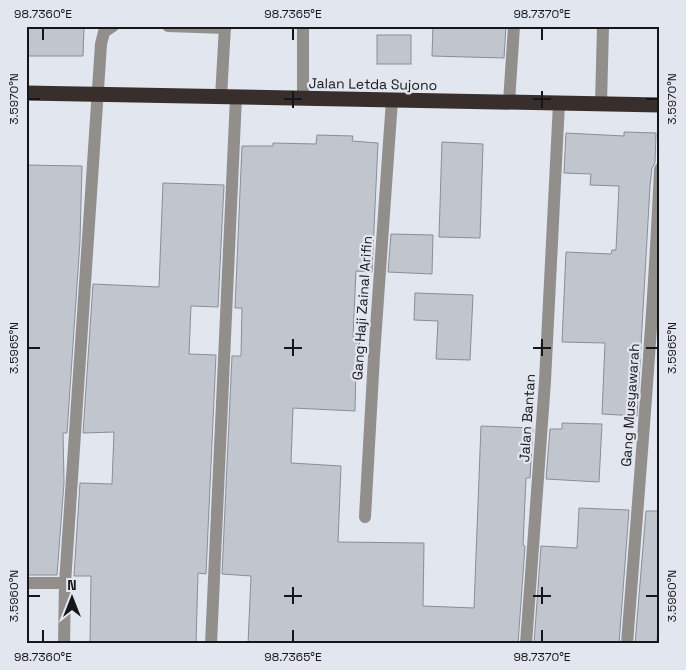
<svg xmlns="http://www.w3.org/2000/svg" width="686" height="670" viewBox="0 0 686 670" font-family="'Space Grotesk',sans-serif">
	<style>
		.building { fill: #c0c5ce; stroke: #898e96 }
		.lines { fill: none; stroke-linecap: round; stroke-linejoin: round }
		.minor { stroke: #928e8c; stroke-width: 12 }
		.highway { stroke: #382f2c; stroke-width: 15 }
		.ticks { fill: none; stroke: #141619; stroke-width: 2 }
		.labels { text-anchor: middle; stroke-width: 4.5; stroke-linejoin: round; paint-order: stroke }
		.street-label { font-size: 14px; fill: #141619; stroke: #e1e6ef }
		.neatline { fill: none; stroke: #141619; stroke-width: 2 }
		.ticks-label { font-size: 12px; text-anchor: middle; fill: #141619 }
	</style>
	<rect width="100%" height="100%" fill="#e1e6ef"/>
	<!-- building -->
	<g class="building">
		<polygon points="26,26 84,26 83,56 26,56"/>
		<polygon points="433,26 506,26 504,58 432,56"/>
		<rect x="377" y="35" width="34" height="29"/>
		<polygon points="624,132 656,133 655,163 652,168 650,186 637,416 602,414 605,343 562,342 566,252 611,254 612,250 616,250 619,186 590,185 591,174 564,173 566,133 624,136"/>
		<polygon points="317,135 353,136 352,141 378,143 372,272 356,271 353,337 360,337 358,364 356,364 355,411 293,408 291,463 341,466 338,542 424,543 423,606 474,608 481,426 533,428 530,478 526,478 523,545 525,546 518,644 248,644 251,576 222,574 232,356 241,356 242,308 235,308 242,146 273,146 273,143 316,144"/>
		<polygon points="442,142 483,144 480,238 439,237"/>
		<polygon points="26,165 82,166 80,241 67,433 63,433 64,483 57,575 26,575"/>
		<polygon points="163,183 224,185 218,307 191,306 189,354 216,355 206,574 198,573 196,644 90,644 91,576 74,576 80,483 112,484 114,432 83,433 93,284 159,287"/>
		<polygon points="391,234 433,235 432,274 388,272"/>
		<polygon points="415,293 473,295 470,360 436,359 438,321 414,320"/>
		<polygon points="562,423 602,424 599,482 546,479 550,429 562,429"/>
		<polygon points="579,508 629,510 619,644 534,644 541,546 577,548"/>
		<polygon points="646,511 660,511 660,568 657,644 635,644"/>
	</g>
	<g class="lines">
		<!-- minor -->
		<g class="minor">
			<polyline points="168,26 225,28"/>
			<polyline points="221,97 225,26"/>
			<polyline points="303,99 303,26"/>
			<polyline points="509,102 514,26"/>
			<polyline points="601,104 603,26"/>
			<polyline points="365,517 374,356 392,100"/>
			<polyline points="26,583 65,583"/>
			<polyline points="64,644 65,583 101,44 104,32 113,26"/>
			<polyline points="211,644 236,97"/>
			<polyline points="526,644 545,381 559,103"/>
			<path d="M627 644C639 486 653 327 660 169"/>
		</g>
		<!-- highway -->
		<polyline class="highway" points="26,93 660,105"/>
	</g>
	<!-- ticks -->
	<path class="ticks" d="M43 28V40M293 28V40M542 28V40M293 91V108M542 91V108M28 99H40M284 99H302M533 99H551M646 99H658M293 339V356M542 339V356M28 348H40M284 348H302M533 348H551M646 348H658M293 587V604M542 587V604M28 596H40M284 596H302M533 596H551M646 596H658M43 630V642M293 630V642M542 630V642"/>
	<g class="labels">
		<!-- street labels -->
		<g class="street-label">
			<text transform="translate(373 84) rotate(1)" y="5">Jalan Letda Sujono</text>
			<text transform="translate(362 308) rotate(-86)" y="5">Gang Haji Zainal Arifin</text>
			<text transform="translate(630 405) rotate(-86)" y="5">Gang Musyawarah</text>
			<text transform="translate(527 418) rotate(-86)" y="5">Jalan Bantan</text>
		</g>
	</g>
	<!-- border -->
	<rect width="686" height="670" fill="none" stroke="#e1e6ef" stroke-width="55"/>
	<!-- north arrow -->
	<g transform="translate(72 598)" stroke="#e1e6ef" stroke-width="4" paint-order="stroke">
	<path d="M0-4L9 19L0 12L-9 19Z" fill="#141619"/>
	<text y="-8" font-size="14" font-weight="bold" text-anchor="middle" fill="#141619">N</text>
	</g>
	<rect x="28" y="28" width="630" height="614" class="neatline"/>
	<g class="ticks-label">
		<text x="43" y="18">98.7360°E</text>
		<text x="293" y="18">98.7365°E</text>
		<text x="542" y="18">98.7370°E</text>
		<text transform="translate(14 99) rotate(-90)" y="4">3.5970°N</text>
		<text transform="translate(672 99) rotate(-90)" y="4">3.5970°N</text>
		<text transform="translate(14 348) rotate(-90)" y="4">3.5965°N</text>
		<text transform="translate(672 348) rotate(-90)" y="4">3.5965°N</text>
		<text transform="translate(14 596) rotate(-90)" y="4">3.5960°N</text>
		<text transform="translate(672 596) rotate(-90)" y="4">3.5960°N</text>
		<text x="43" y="661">98.7360°E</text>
		<text x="293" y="661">98.7365°E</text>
		<text x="542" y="661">98.7370°E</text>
	</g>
</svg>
